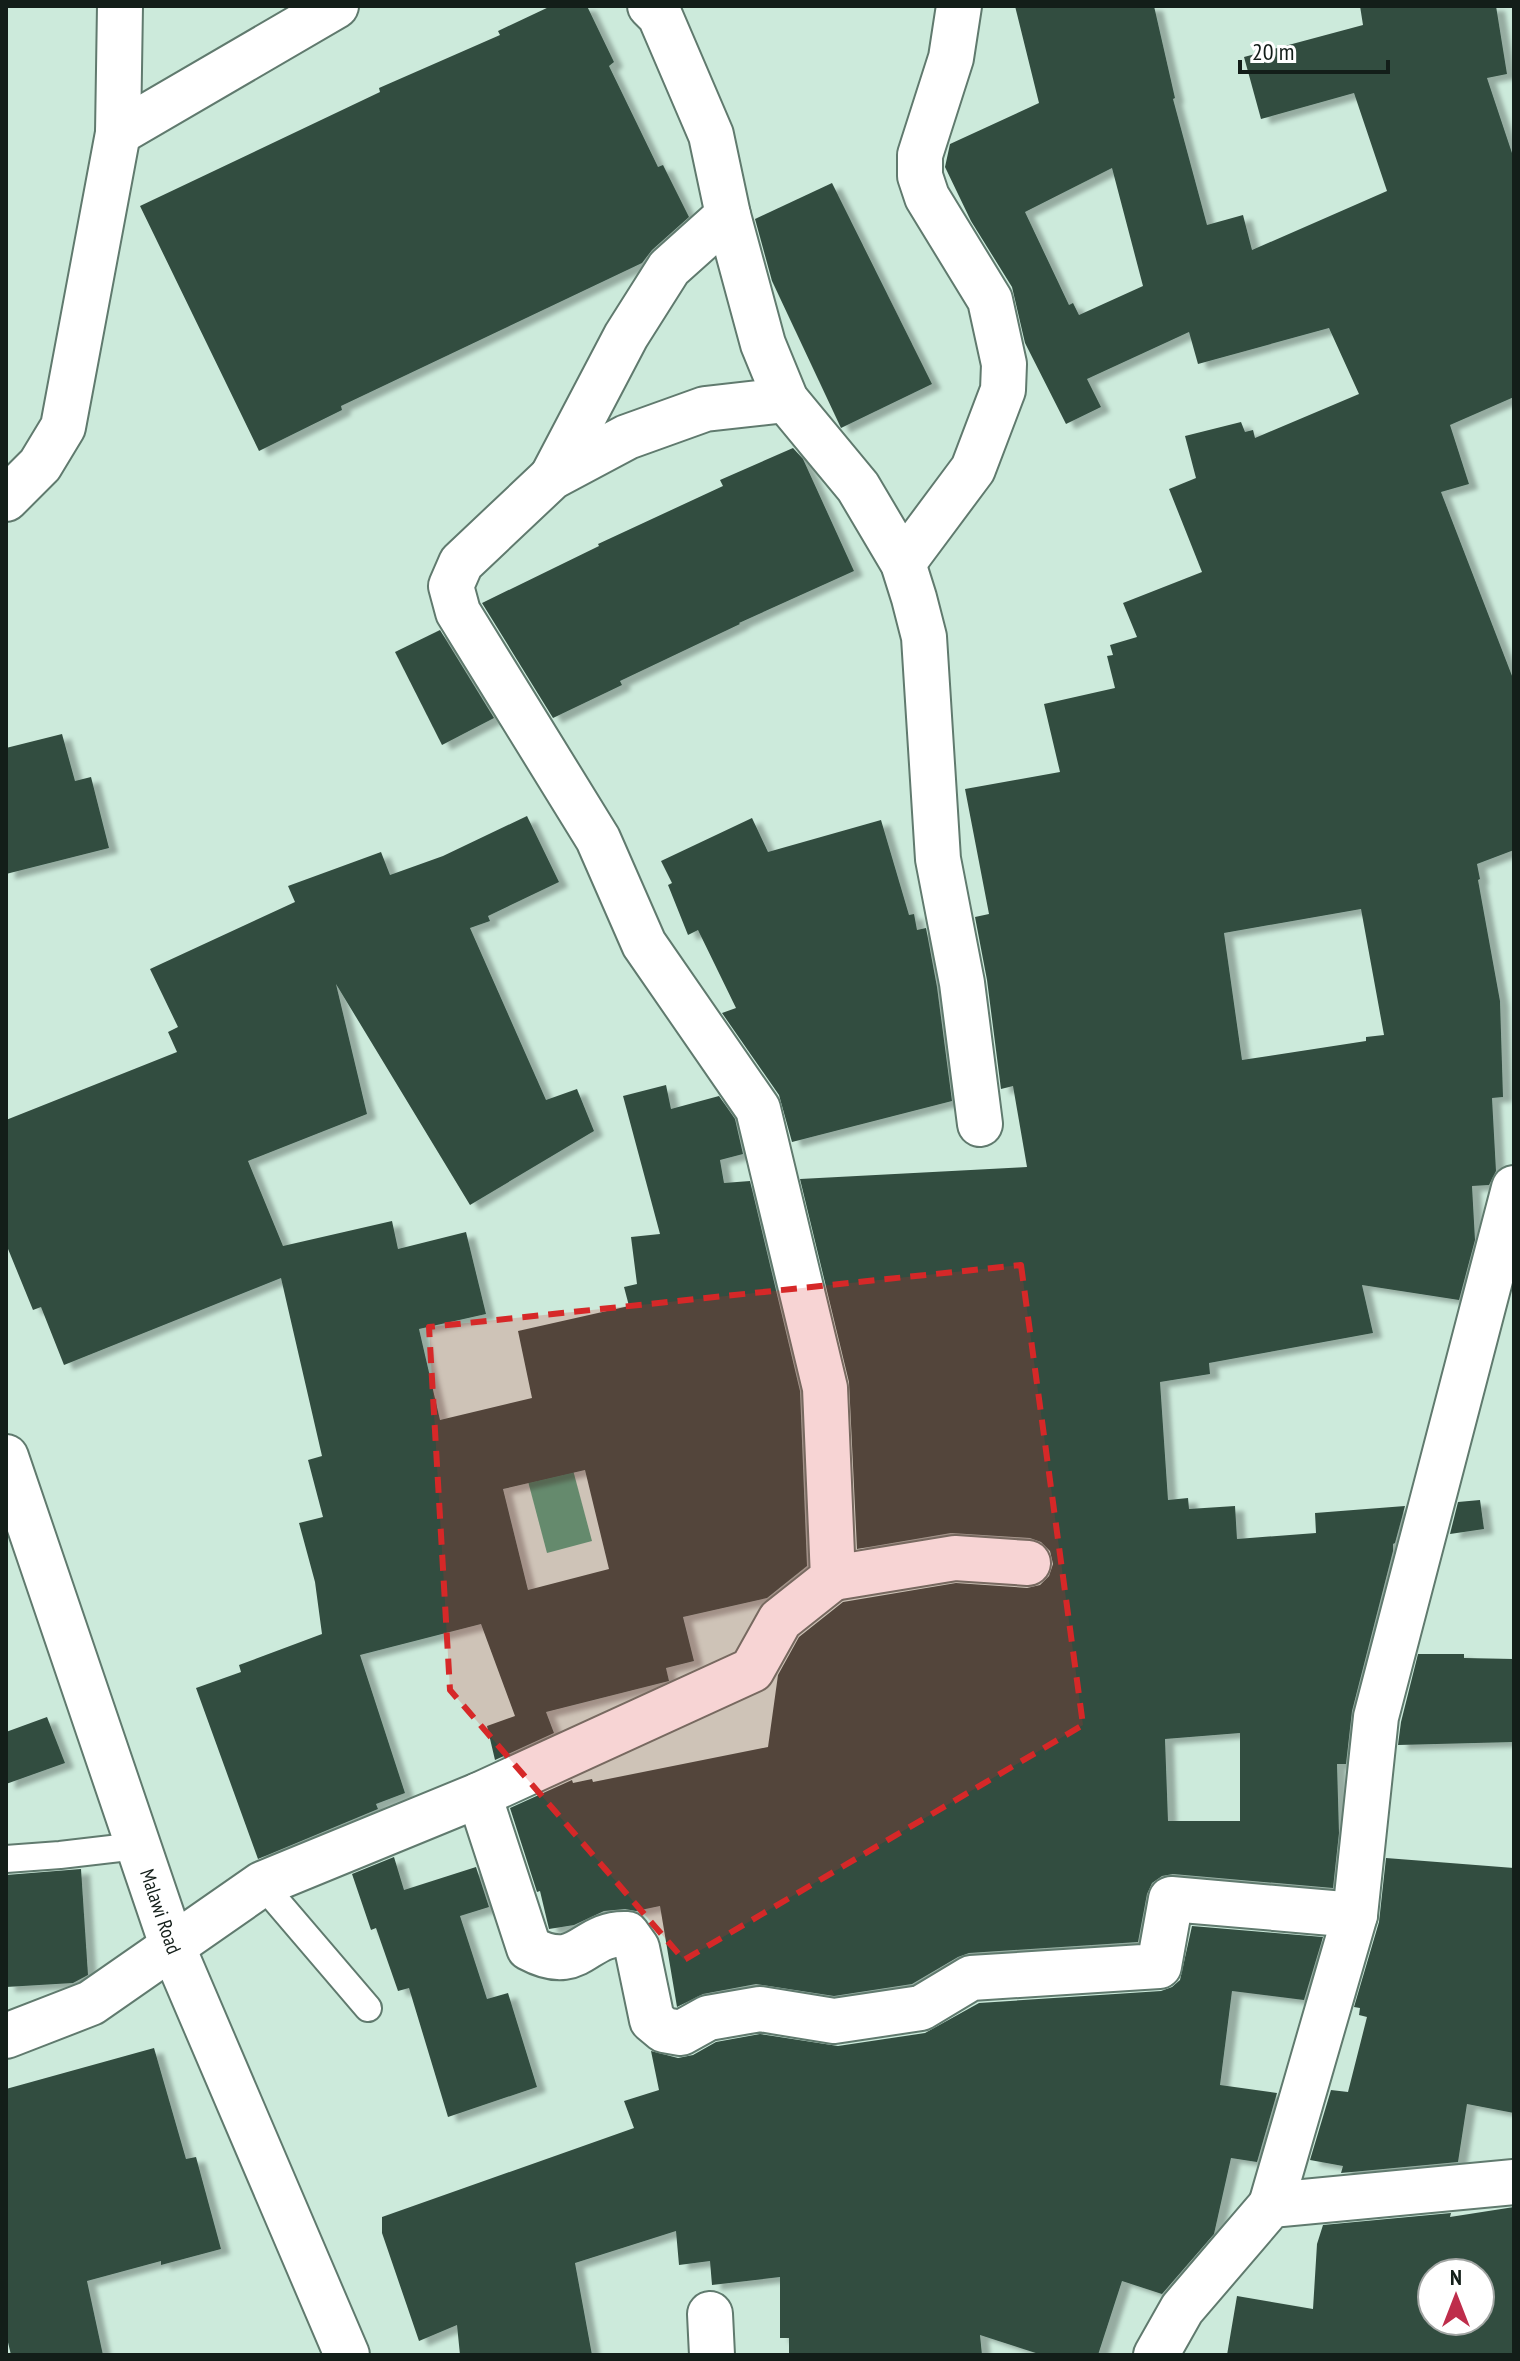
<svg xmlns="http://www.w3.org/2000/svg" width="1520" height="2361" viewBox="0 0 1520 2361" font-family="'PT Sans Narrow',sans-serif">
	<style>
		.water { fill: #49a37f }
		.building { fill: #334d41; fill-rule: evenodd; filter: url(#shadow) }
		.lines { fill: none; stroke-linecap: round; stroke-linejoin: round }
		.lane-casing { stroke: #607a6e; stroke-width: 30 }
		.street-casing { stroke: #607a6e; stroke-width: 48 }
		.primary-casing { stroke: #607a6e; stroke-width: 48 }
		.lane { stroke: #fff; stroke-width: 26 }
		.street { stroke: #fff; stroke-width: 44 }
		.primary { stroke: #fff; stroke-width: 44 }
		.marked { fill: #d62828; fill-opacity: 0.2; stroke: #d62828; stroke-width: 6; stroke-dasharray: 16 10; stroke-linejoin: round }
		.labels { text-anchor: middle; stroke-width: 8; stroke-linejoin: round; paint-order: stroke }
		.street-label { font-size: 20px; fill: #131e19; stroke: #fff }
	</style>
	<defs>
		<filter id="shadow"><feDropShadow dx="9" dy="5" stdDeviation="2" flood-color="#0004"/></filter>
	</defs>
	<rect width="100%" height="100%" fill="#cceadb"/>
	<!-- water -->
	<polygon class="water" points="565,1440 592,1541 547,1553 520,1451"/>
	<!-- building -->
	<g class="building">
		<polygon points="551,6 587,6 614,62 609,66 658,167 663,165 689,217 652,250 642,263 341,406 342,410 259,451 140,206 380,92 379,88 500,35 498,31"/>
		<path d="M1015 6H1154L1175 98 1173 99 1207 225 1243 215 1252 250 1387 191 1354 93 1261 119 1244 57 1363 25 1360 6H1496L1507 74 1487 78 1514 159V397L1450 425 1469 484 1441 492 1514 681V850L1477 864 1480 879 1478 880 1500 1001 1503 1097 1492 1098 1496 1171 1489 1185 1472 1186 1475 1240 1459 1300 1362 1285 1373 1333 1209 1363 1210 1374 1160 1382 1168 1500 1188 1498 1189 1509 1235 1506 1237 1539 1316 1533 1315 1513 1405 1506 1395 1543 1393 1544V1551L1352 1711 1346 1764H1337L1339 1833 1333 1888 1173 1874 1162 1876 1152 1883 1147 1894 1138 1942 969 1953 958 1957 912 1984 834 1996 756 1984 703 1994 677 2007 660 1906 636 1911 625 1909 604 1911 574 1925 549 1929 540 1891 537 1892 510 1808 572 1780 573 1783 592 1779 593 1782 768 1747 778 1675 799 1637 843 1602 956 1583 1027 1588 1040 1585 1049 1576 1053 1564 1050 1551 1041 1542 1030 1538 951 1533 857 1549 849 1382 800 1179 1027 1167 1013 1086 1001 1089 987 980 975 917 989 914 965 789 1060 772 1044 704 1115 688 1107 656 1113 655 1110 645 1137 637 1123 603 1202 572 1169 489 1196 478 1185 436 1241 422 1245 432 1253 430 1255 438 1359 394 1329 328 1198 364 1189 332 1087 379 1101 407 1066 424 1025 343 1012 287 971 221 945 167 950 144 1039 103ZM1112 168 1143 286 1079 315 1073 303 1069 305 1025 212ZM1361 909 1384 1035 1366 1037V1041L1242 1060 1224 933ZM1240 1733V1821H1168L1165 1739Z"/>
		<polygon points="832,183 932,384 841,428 772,281 755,219"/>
		<polygon points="793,448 803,459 854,571 739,623 740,624 620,681 622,685 553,718 482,603 599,546 598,544 723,486 720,480"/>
		<polygon points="440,630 494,718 442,745 395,652"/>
		<polygon points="62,734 75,781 91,777 109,848 6,874 6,748"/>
		<path d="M527 816 559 882 488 916 490 921 470 928 546 1100 577 1089 594 1131 470 1205 336 984 367 1114 248 1161 283 1246 392 1221 398 1249 466 1232 486 1314 419 1329 440 1420 532 1398 518 1331 629 1306 624 1287 637 1284 631 1237 660 1234 623 1096 666 1085 671 1109 719 1096 735 1119 743 1154 720 1160 724 1183 750 1181 800 1391 807 1566 767 1598 683 1617 694 1661 666 1668 669 1681 546 1712 554 1733 495 1760 487 1726 515 1716 481 1624 360 1655 405 1793 376 1804 378 1809 258 1859 196 1688 241 1672 239 1665 322 1634 315 1582 299 1523 323 1517 308 1460 322 1456 281 1278 64 1365 41 1307 33 1310 6 1244V1120L177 1052 168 1032 178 1027 150 969 295 902 288 886 381 852 390 875 443 856ZM585 1470 609 1569 528 1590 503 1489Z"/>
		<polygon points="752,818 768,852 881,820 909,915 914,914 917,930 926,928 937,987 952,1101 792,1142 779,1095 722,1013 736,1008 698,930 688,935 668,885 672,883 661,861"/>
		<polygon points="1480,1500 1484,1529 1450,1534 1458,1502"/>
		<polygon points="1418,1654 1464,1654 1464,1658 1514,1659 1514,1742 1398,1745 1401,1722"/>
		<polygon points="47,1717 65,1763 6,1784 6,1732"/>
		<polygon points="394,1857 404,1890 476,1867 489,1907 460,1916 487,1999 508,1993 537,2087 448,2117 409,1988 398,1991 376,1928 371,1930 352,1874"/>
		<polygon points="1386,1858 1514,1868 1514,2113 1467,2104 1458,2162 1341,2173 1343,2166 1310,2160 1331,2090 1348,2092 1367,2017 1359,2015 1360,2008 1354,2007 1379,1922"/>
		<polygon points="81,1869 88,1975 73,1983 6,1987 6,1875"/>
		<polygon points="1192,1926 1323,1937 1304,2000 1232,1991 1220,2085 1277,2093 1257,2162 1231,2158 1214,2234 1162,2294 1122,2281 1098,2355 1042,2355 980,2335 982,2355 789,2355 789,2338 780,2338 780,2277 712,2285 710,2261 679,2265 676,2231 575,2263 592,2355 460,2355 457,2325 419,2341 382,2233 382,2217 634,2128 624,2101 659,2090 651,2051 678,2058 693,2055 716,2042 760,2034 838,2046 925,2033 979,2003 1161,1991 1172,1987 1180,1980"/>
		<polygon points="154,2048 186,2159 196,2157 221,2249 161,2265 161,2261 87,2281 103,2355 11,2355 6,2334 6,2089"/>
		<path d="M1514 2207V2355H1227L1237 2296 1313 2309 1317 2244 1323 2225 1451 2213 1450 2217ZM1432 2273H1480V2321H1432Z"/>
	</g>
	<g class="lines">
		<defs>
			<g id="lane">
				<polyline points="6,1859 60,1855 137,1846"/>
				<polyline points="262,1884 368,2008"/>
			</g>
			<g id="street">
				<polyline points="650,6 660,16 711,135 728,215 763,344 786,400 858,487 903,563 914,598 924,637 938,859 962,983 980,1124"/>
				<polyline points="118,133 336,6"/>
				<polyline points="552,477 626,336 669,268 728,215"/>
				<polyline points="6,499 40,465 63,427 118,133 120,6"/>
				<polyline points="903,563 973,469 1003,390 1004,364 990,300 927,197 920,176 920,155 951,58 959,6"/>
				<polyline points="833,1578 955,1558 1028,1563"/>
				<path d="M479 1795 529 1948C581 1976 582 1932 627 1934L637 1948 652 2020 664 2030 681 2033 708 2018 760 2009 834 2021 921 2008 971 1978 1159 1966 1171 1899 1355 1915"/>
				<polyline points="6,2036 91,2003 262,1884 479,1795 752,1670 780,1620 833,1578 825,1388 758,1109 644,944 598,839 458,612 451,586 461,563 552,477 627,437 705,409 786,400"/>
				<polyline points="1271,2205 1355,1915 1376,1717 1514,1188"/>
				<polyline points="710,2314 712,2355"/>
				<polyline points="1156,2355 1182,2309 1271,2205 1514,2182"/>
			</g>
			<g id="primary">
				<path id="s1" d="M6 1457 173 1948 347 2355"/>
			</g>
		</defs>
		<!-- lane casing -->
		<use href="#lane" class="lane-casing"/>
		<!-- street casing -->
		<use href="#street" class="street-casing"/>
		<!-- primary casing -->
		<use href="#primary" class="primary-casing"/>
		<!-- lane -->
		<use href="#lane" class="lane"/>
		<!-- street -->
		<use href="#street" class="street"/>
		<!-- primary -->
		<use href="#primary" class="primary"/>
	</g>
	<!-- marked area -->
	<path class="marked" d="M1021 1265 1083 1725 684 1960 450 1690 429 1327Z"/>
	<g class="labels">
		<!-- street labels -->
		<g class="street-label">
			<text dy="7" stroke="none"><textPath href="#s1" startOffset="480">Malawi Road</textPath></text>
		</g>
	</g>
	<!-- border -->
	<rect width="1520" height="2361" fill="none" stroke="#131e19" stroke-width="16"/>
	<!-- north arrow -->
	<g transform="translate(1456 2297)"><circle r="38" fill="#ffffff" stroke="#a1a5a3" stroke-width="2"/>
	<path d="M0-6L14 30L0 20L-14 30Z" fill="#be2d4b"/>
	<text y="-12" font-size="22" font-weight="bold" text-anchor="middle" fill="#131e19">N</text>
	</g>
	<!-- scale -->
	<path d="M1240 60v12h148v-12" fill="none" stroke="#131e19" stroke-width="4"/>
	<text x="1252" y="60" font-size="24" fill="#131e19" stroke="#ffffff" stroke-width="6" paint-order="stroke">20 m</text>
</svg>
